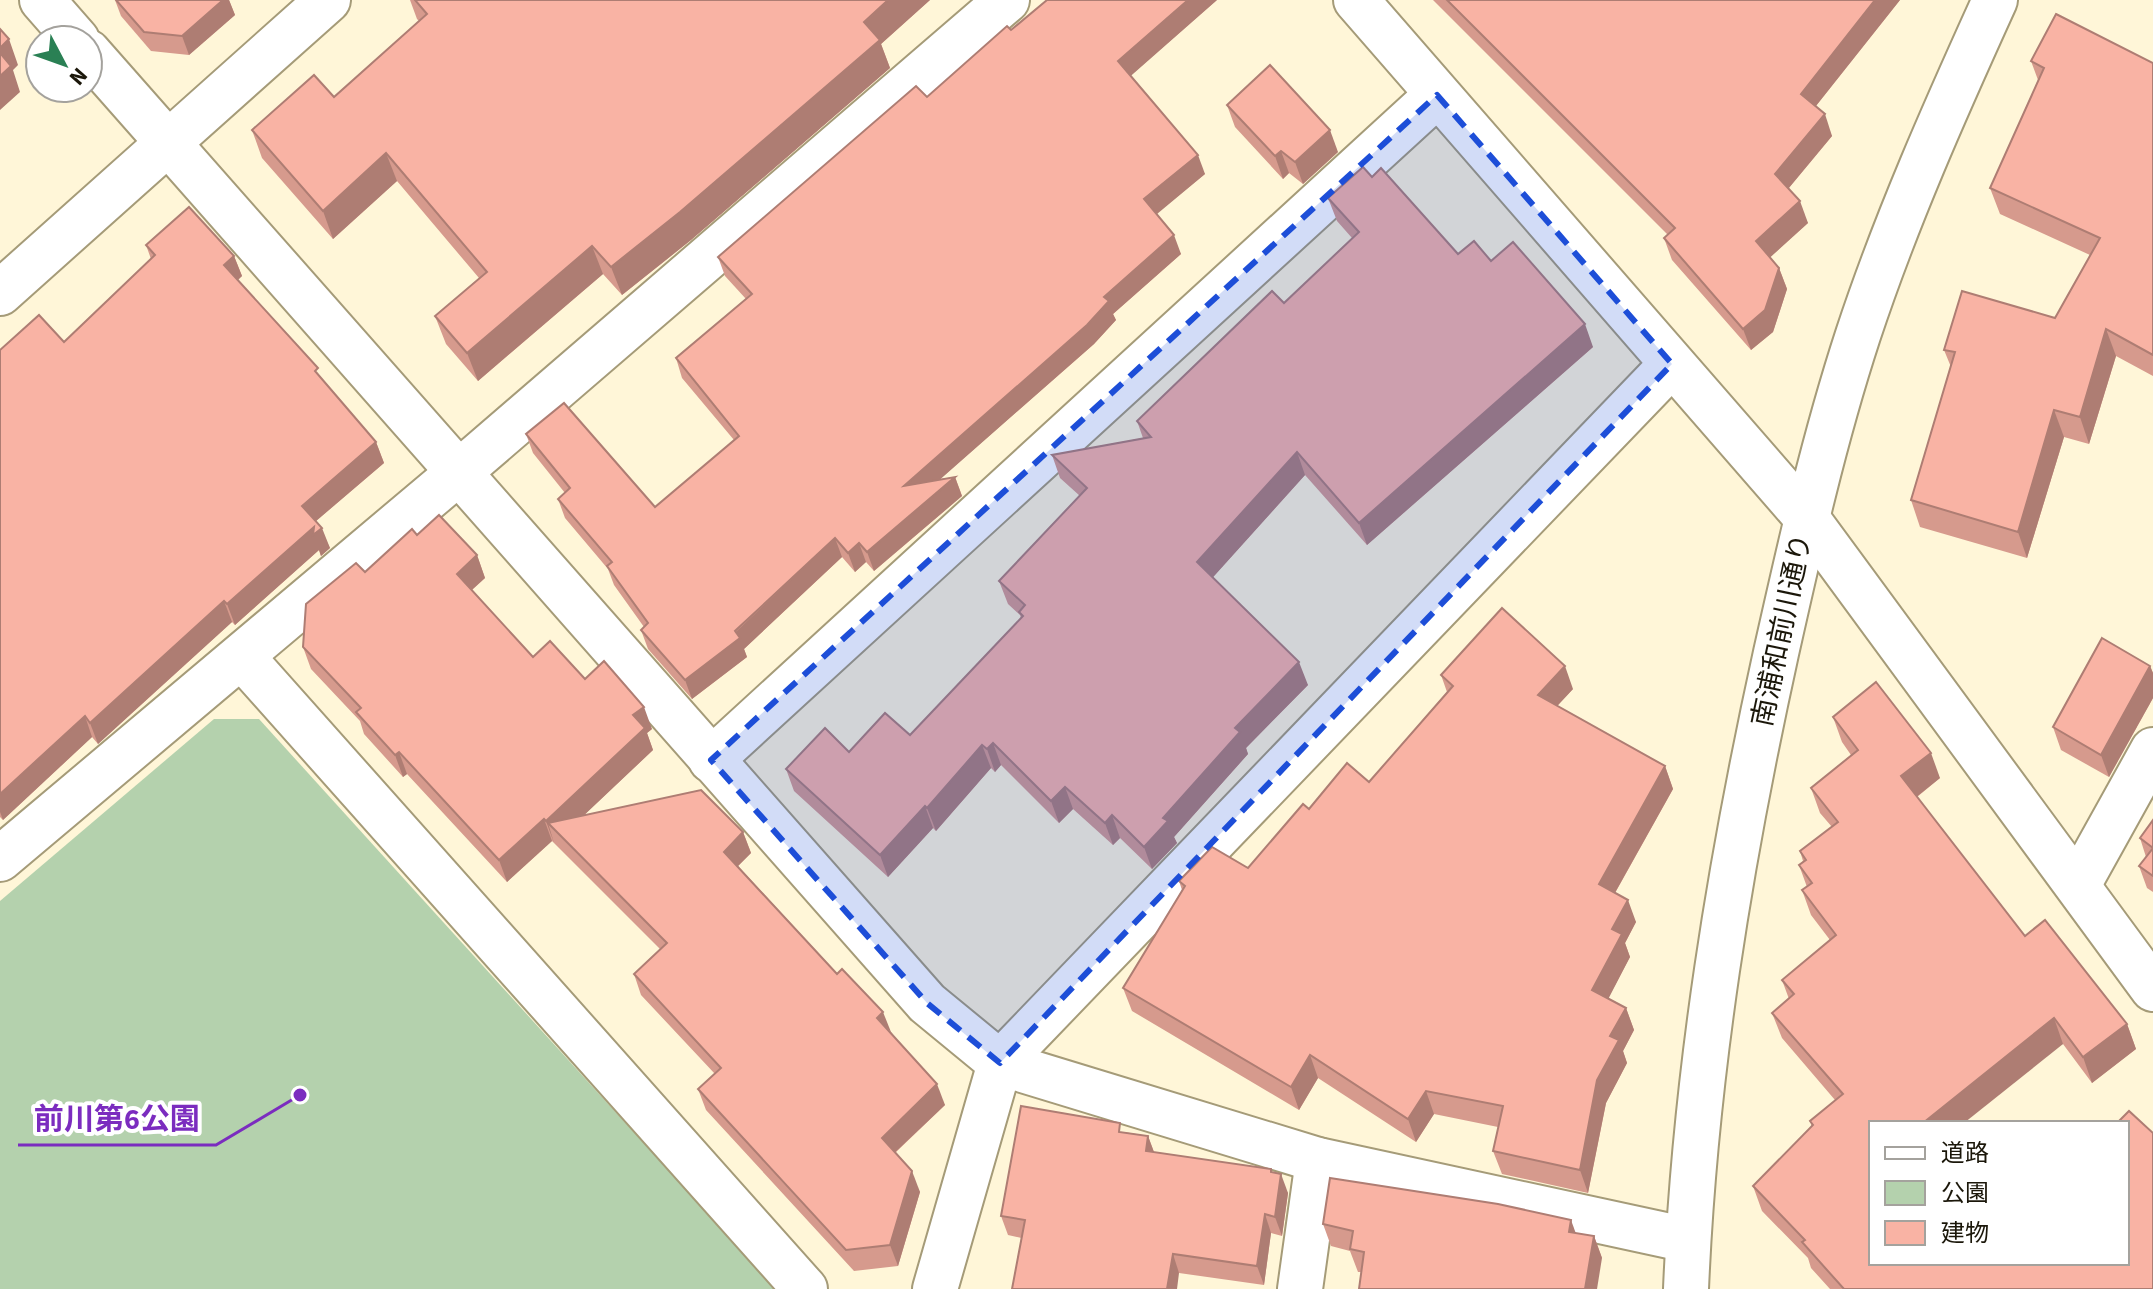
<svg xmlns="http://www.w3.org/2000/svg" width="2153" height="1289" viewBox="0 0 2153 1289" font-family="'Source Sans 3','Noto Sans JP',sans-serif">
	<style>
		.green { fill: #b4d1ad }
		.lines { fill: none; stroke-linecap: round; stroke-linejoin: round }
		.street-casing { stroke: #a59b78; stroke-width: 48 }
		.secondary-casing { stroke: #a59b78; stroke-width: 48 }
		.street { stroke: #fff; stroke-width: 44 }
		.secondary { stroke: #fff; stroke-width: 44 }
		.wall { fill: #d69a8d }
		.shaded-wall { fill: #ae7d73 }
		.building { fill: #f9b3a4; stroke: #ae7d73; stroke-width: 2 }
		.marked { fill: #1d4ed8; fill-opacity: 0.2; stroke: #1d4ed8; stroke-width: 6; stroke-dasharray: 16 10; stroke-linejoin: round }
		.labels { text-anchor: middle; stroke-width: 8; stroke-linejoin: round; paint-order: stroke }
		.street-label { font-size: 28px; fill: #1b170a; stroke: #fff }
		.leader { fill: none; stroke: #7b2cbf; stroke-width: 3 }
		.callout-dot { fill: #7b2cbf; stroke: #fff; stroke-width: 3 }
		.callout-label { font-size: 30px; text-anchor: middle; font-weight: bold; fill: #7b2cbf; stroke: #fff; stroke-width: 8; stroke-linejoin: round; paint-order: stroke }
	</style>
	<rect width="100%" height="100%" fill="#fff6d8"/>
	<!-- green -->
	<polygon class="green" points="214,719 259,719 776,1289 0,1289 0,901"/>
	<g class="lines">
		<defs>
			<g id="street">
				<polyline points="1356,0 1806,517"/>
				<polyline points="242,657 805,1289"/>
				<polyline points="711,760 1437,95"/>
				<polyline points="0,859 458,473 1007,0"/>
				<polyline points="2078,885 2153,750"/>
				<polyline points="1000,1063 1318,1160 1688,1240"/>
				<polyline points="935,1289 1000,1063 1672,364"/>
				<polyline points="1300,1289 1318,1160"/>
			</g>
			<g id="secondary">
				<polyline points="42,0 77,40"/>
				<polyline points="88,52 927,1003 1000,1063"/>
				<polyline points="0,293 328,0"/>
				<polyline points="1806,517 2153,989"/>
				<path d="M1686 1289C1695 1075 1730 862 1776 653 1800 546 1824 439 1858 335 1896 220 1945 110 1995 0"/>
			</g>
		</defs>
		<!-- street casing -->
		<use href="#street" class="street-casing"/>
		<!-- secondary casing -->
		<use href="#secondary" class="secondary-casing"/>
		<!-- street -->
		<use href="#street" class="street"/>
		<!-- secondary -->
		<use href="#secondary" class="secondary"/>
	</g>
	<!-- wall -->
	<g class="wall">
		<polygon points="115,0 229,0 235,15 189,55 151,51 121,16"/>
		<polygon points="410,0 930,0 881,44 890,68 691,240 622,295 603,274 478,381 446,344 435,316 479,278 397,181 333,239 262,158 252,130 334,97 419,21 417,19"/>
		<polygon points="1217,0 1130,76 1205,174 1156,214 1181,254 1113,314 1116,320 1094,344 940,479 955,477 962,496 874,571 866,562 855,572 842,557 744,649 747,657 692,699 648,649 641,630 644,627 614,585 608,569 565,518 558,499 565,493 533,453 526,434 655,507 734,440 682,378 676,358 746,299 725,276 718,257 927,97 1011,30"/>
		<polygon points="1433,0 1900,0 1815,107 1832,136 1788,189 1808,223 1770,257 1779,268 1787,289 1773,332 1751,350 1672,260 1664,238 1668,235"/>
		<polygon points="2031,61 2153,63 2153,376 2116,356 2089,444 2064,437 2027,558 1920,527 1911,500 1951,367 1944,350 2055,318 2090,255 2000,214 1990,188 2038,80"/>
		<polygon points="1227,105 1338,152 1303,184 1289,173 1283,179 1235,127"/>
		<polygon points="1372,177 1458,254 1491,261 1593,347 1367,545 1305,475 1213,577 1308,685 1246,748 1248,754 1174,837 1177,843 1152,869 1120,838 1113,845 1073,809 1059,823 1001,765 995,772 991,768 936,831 933,828 888,877 794,791 786,769 910,735 1021,618 1020,615 1008,604 999,581 1080,496 1060,478 1052,455 1143,438 1137,421 1284,303 1352,238 1337,221 1328,198"/>
		<polygon points="146,245 234,256 242,276 238,280 376,442 384,463 316,521 330,548 321,556 319,550 235,625 232,622 98,744 92,737 3,820 0,817 0,350 64,342 151,259"/>
		<polygon points="417,535 477,555 485,578 472,590 533,657 585,679 652,729 647,733 653,750 584,815 743,832 751,853 738,866 891,1032 945,1105 895,1153 920,1192 898,1266 854,1271 706,1110 698,1089 715,1074 641,995 634,974 660,949 552,841 507,882 407,774 403,777 364,734 360,721 311,669 303,647"/>
		<polygon points="2150,666 2153,673 2153,698 2109,777 2061,750 2053,727"/>
		<polygon points="1441,675 1573,689 1557,706 1665,766 1673,789 1615,893 1636,922 1625,943 1630,957 1608,998 1626,1008 1634,1030 1623,1051 1627,1063 1606,1103 1588,1193 1502,1174 1493,1151 1498,1127 1434,1114 1416,1142 1318,1078 1299,1110 1132,1011 1123,988 1182,890 1179,881 1248,868 1309,809 1369,782 1447,692"/>
		<polygon points="1833,717 1940,778 1917,797 2025,936 2127,1024 2136,1049 2092,1083 2063,1044 1871,1123 1871,1263 2153,1289 1830,1289 1811,1268 1808,1258 1762,1211 1753,1186 1812,1127 1810,1121 1835,1100 1782,1038 1772,1013 1789,999 1782,980 1830,940 1811,915 1802,890 1807,887 1799,865 1803,861 1800,851 1832,827 1820,813 1811,788 1851,755 1842,742"/>
		<polygon points="2153,820 2153,892 2147,888 2139,866 2146,857 2140,838"/>
		<polygon points="1124,1132 1148,1136 1154,1152 1273,1173 1288,1193 1282,1236 1271,1233 1264,1285 1179,1273 1008,1235 1001,1216"/>
		<polygon points="1323,1224 1576,1233 1594,1236 1602,1258 1361,1272 1358,1272 1350,1251 1331,1246"/>
	</g>
	<!-- shaded-wall -->
	<g class="shaded-wall">
		<polygon points="223,0 229,0 235,15 189,55 182,36"/>
		<polygon points="888,0 930,0 881,44 890,68 691,240 622,295 611,267"/>
		<polygon points="1188,0 1217,0 1125,81 1118,61"/>
		<polygon points="1875,0 1900,0 1808,116 1801,94"/>
		<polygon points="9,39 18,65 13,70 20,92 0,110 0,48"/>
		<polygon points="1825,114 1832,136 1783,195 1775,174"/>
		<polygon points="1330,130 1338,152 1303,184 1295,162"/>
		<polygon points="1281,151 1289,173 1283,179 1275,156"/>
		<polygon points="386,153 397,181 333,239 323,211"/>
		<polygon points="1198,155 1205,174 1151,219 1144,199"/>
		<polygon points="1800,201 1808,223 1764,263 1756,241"/>
		<polygon points="1174,235 1181,254 1113,314 1116,320 1094,344 911,505 904,486 1104,297"/>
		<polygon points="592,246 603,274 478,381 467,353"/>
		<polygon points="234,256 242,276 231,286 224,265"/>
		<polygon points="1779,268 1787,289 1773,332 1751,350 1743,329"/>
		<polygon points="1585,324 1593,347 1367,545 1359,523"/>
		<polygon points="2106,329 2116,356 2089,444 2080,417"/>
		<polygon points="2054,410 2064,437 2027,558 2018,532"/>
		<polygon points="376,442 384,463 309,527 302,506"/>
		<polygon points="1297,452 1305,475 1206,585 1197,562"/>
		<polygon points="955,477 962,496 874,571 867,552"/>
		<polygon points="314,527 322,528 330,548 321,556 319,550 235,625 227,604"/>
		<polygon points="835,538 842,557 744,649 747,657 692,699 685,680"/>
		<polygon points="859,543 866,562 855,572 848,553"/>
		<polygon points="477,555 485,578 465,596 457,574"/>
		<polygon points="224,601 232,622 98,744 90,723"/>
		<polygon points="1299,662 1308,685 1246,748 1248,754 1174,837 1177,843 1152,869 1144,847 1163,818 1235,728"/>
		<polygon points="1565,666 1573,689 1546,718 1538,695"/>
		<polygon points="2150,666 2153,673 2153,698 2109,777 2101,755"/>
		<polygon points="644,707 652,729 647,733 653,750 561,837 548,823 554,843 546,821 633,715"/>
		<polygon points="85,716 92,737 3,820 0,812 0,794"/>
		<polygon points="993,743 1001,765 995,772 987,749"/>
		<polygon points="982,745 991,768 936,831 927,808"/>
		<polygon points="399,752 407,774 403,777 395,755"/>
		<polygon points="1931,753 1940,778 1910,802 1901,776"/>
		<polygon points="1665,766 1673,789 1607,907 1599,884"/>
		<polygon points="1065,787 1073,809 1059,823 1051,801"/>
		<polygon points="925,806 933,828 888,877 880,855"/>
		<polygon points="1112,815 1120,838 1113,845 1105,823"/>
		<polygon points="544,819 552,841 507,882 499,860"/>
		<polygon points="743,832 751,853 731,873 724,852"/>
		<polygon points="1628,900 1636,922 1625,943 1630,957 1601,1013 1592,990 1612,929"/>
		<polygon points="1626,1008 1634,1030 1623,1051 1627,1063 1606,1103 1588,1193 1580,1170 1597,1080 1610,1036"/>
		<polygon points="883,1012 891,1032 877,1018"/>
		<polygon points="2054,1018 2063,1044 1964,1123 1923,1123"/>
		<polygon points="2127,1024 2136,1049 2092,1083 2083,1057"/>
		<polygon points="1310,1055 1318,1078 1299,1110 1291,1087"/>
		<polygon points="937,1084 945,1105 889,1158 882,1138"/>
		<polygon points="1426,1091 1434,1114 1416,1142 1408,1119"/>
		<polygon points="1148,1136 1155,1155 1146,1151"/>
		<polygon points="912,1171 920,1192 898,1266 890,1245"/>
		<polygon points="1281,1174 1288,1193 1282,1236 1275,1217"/>
		<polygon points="1265,1214 1271,1233 1264,1285 1257,1266"/>
		<polygon points="1571,1220 1579,1242 1569,1232"/>
		<polygon points="1594,1236 1602,1258 1597,1289 1585,1289"/>
		<polygon points="1173,1254 1179,1273 1177,1289 1167,1289"/>
	</g>
	<!-- building -->
	<g class="building">
		<polygon points="116,0 223,0 182,36 144,32"/>
		<polygon points="415,0 888,0 864,22 880,40 680,212 611,267 592,246 467,353 435,316 487,272 386,153 323,211 252,130 314,75 334,97 427,14"/>
		<polygon points="1047,0 1188,0 1118,61 1198,155 1144,199 1174,235 1104,297 1109,301 1087,325 904,486 955,477 867,552 859,543 848,553 835,538 735,631 740,638 685,680 641,630 648,623 607,566 612,562 558,499 570,488 526,434 564,403 655,507 739,436 676,358 752,294 718,257 916,86 927,97 1007,26 1011,30"/>
		<polygon points="1447,0 1875,0 1801,94 1825,114 1775,174 1800,201 1756,241 1779,268 1765,310 1743,329 1664,238 1675,228"/>
		<polygon points="2056,14 2153,63 2153,355 2106,329 2080,417 2054,410 2018,532 1911,500 1955,352 1944,350 1962,291 2055,318 2100,238 1990,188 2044,68 2031,61"/>
		<polygon points="0,29 9,39 0,48"/>
		<polygon points="0,53 11,66 0,76"/>
		<polygon points="1270,65 1330,130 1295,162 1281,151 1275,156 1227,105"/>
		<polygon points="1363,167 1372,177 1381,168 1458,254 1474,241 1491,261 1513,242 1585,324 1359,523 1297,452 1197,562 1299,662 1235,728 1240,732 1163,818 1168,821 1144,847 1112,815 1105,823 1065,787 1051,801 993,743 987,749 982,745 927,808 925,806 880,855 786,769 825,728 849,752 885,713 910,735 1023,616 1019,612 1025,605 999,581 1087,488 1052,455 1151,437 1137,421 1272,291 1284,303 1359,232 1328,198"/>
		<polygon points="189,207 234,256 224,265 318,368 315,371 376,442 302,506 322,528 313,535 314,527 227,604 224,601 90,723 85,716 0,794 0,350 39,315 64,342 155,255 146,245"/>
		<polygon points="439,515 477,555 457,574 533,657 550,641 585,679 604,661 644,707 633,715 645,728 546,821 544,819 499,860 399,752 395,755 356,712 361,708 303,647 306,604 356,563 365,572 412,529 417,535"/>
		<polygon points="1502,608 1565,666 1538,695 1665,766 1599,884 1628,900 1612,929 1622,934 1592,990 1626,1008 1610,1036 1619,1040 1597,1080 1580,1170 1493,1151 1503,1106 1426,1091 1408,1119 1310,1055 1291,1087 1123,988 1185,886 1179,881 1212,847 1248,868 1303,804 1309,809 1347,763 1369,782 1453,686 1441,675"/>
		<polygon points="2102,638 2150,666 2101,755 2053,727"/>
		<polygon points="1876,682 1931,753 1901,776 2025,936 2045,920 2127,1024 2083,1057 2054,1018 1923,1123 1871,1123 1871,1263 2127,1263 2127,1123 2117,1123 2129,1111 2153,1133 2153,1289 1844,1289 1802,1242 1805,1240 1753,1186 1813,1125 1810,1121 1843,1094 1772,1013 1794,994 1782,980 1836,935 1802,890 1812,883 1799,865 1806,860 1800,851 1838,822 1811,788 1858,750 1833,717"/>
		<polygon points="701,790 743,832 724,852 837,974 842,969 883,1012 877,1018 937,1084 882,1138 912,1171 890,1245 846,1250 698,1089 721,1068 634,974 667,943 548,823"/>
		<polygon points="2153,820 2153,876 2139,866 2153,848 2140,838"/>
		<polygon points="1021,1106 1120,1123 1119,1132 1148,1136 1146,1151 1271,1169 1271,1172 1281,1174 1275,1217 1265,1214 1257,1266 1173,1254 1167,1289 1012,1289 1025,1220 1001,1216"/>
		<polygon points="1330,1178 1498,1204 1571,1220 1569,1232 1594,1236 1585,1289 1359,1289 1364,1252 1350,1249 1353,1231 1323,1224"/>
	</g>
	<!-- marked area -->
	<path class="marked" d="M1437 95 1672 364 1000 1063 927 1003 711 760Z"/>
	<g class="labels">
		<!-- street labels -->
		<g class="street-label">
			<text transform="translate(1781 630) rotate(-78)" y="10">南浦和前川通り</text>
		</g>
	</g>
	<!-- callouts -->
	<path class="leader" d="M300 1095L216 1145H18"/>
	<circle class="callout-dot" cx="300" cy="1095" r="8"/>
	<g class="callout-label">
		<text x="117" y="1129">前川第6公園</text>
	</g>
	<!-- legend -->
	<rect x="1869" y="1121" width="260" height="144" fill="#ffffff" stroke="#a4a29d" stroke-width="2"/>
	<rect x="1885" y="1147" width="40" height="12" fill="#ffffff" stroke="#a4a29d" stroke-width="2"/>
	<text x="1941" y="1161" font-size="24" fill="#1b170a">道路</text>
	<rect x="1885" y="1181" width="40" height="24" fill="#b4d1ad" stroke="#a4a29d" stroke-width="2"/>
	<text x="1941" y="1201" font-size="24" fill="#1b170a">公園</text>
	<rect x="1885" y="1221" width="40" height="24" fill="#f9b3a4" stroke="#a4a29d" stroke-width="2"/>
	<text x="1941" y="1241" font-size="24" fill="#1b170a">建物</text>
	<!-- north arrow -->
	<g transform="translate(64 64) rotate(131)"><circle r="38" fill="#ffffff" stroke="#a4a29d" stroke-width="2"/>
	<path d="M0-6L14 30L0 20L-14 30Z" fill="#2a8054"/>
	<text y="-12" font-size="22" font-weight="bold" text-anchor="middle" fill="#1b170a">N</text>
	</g>
</svg>
